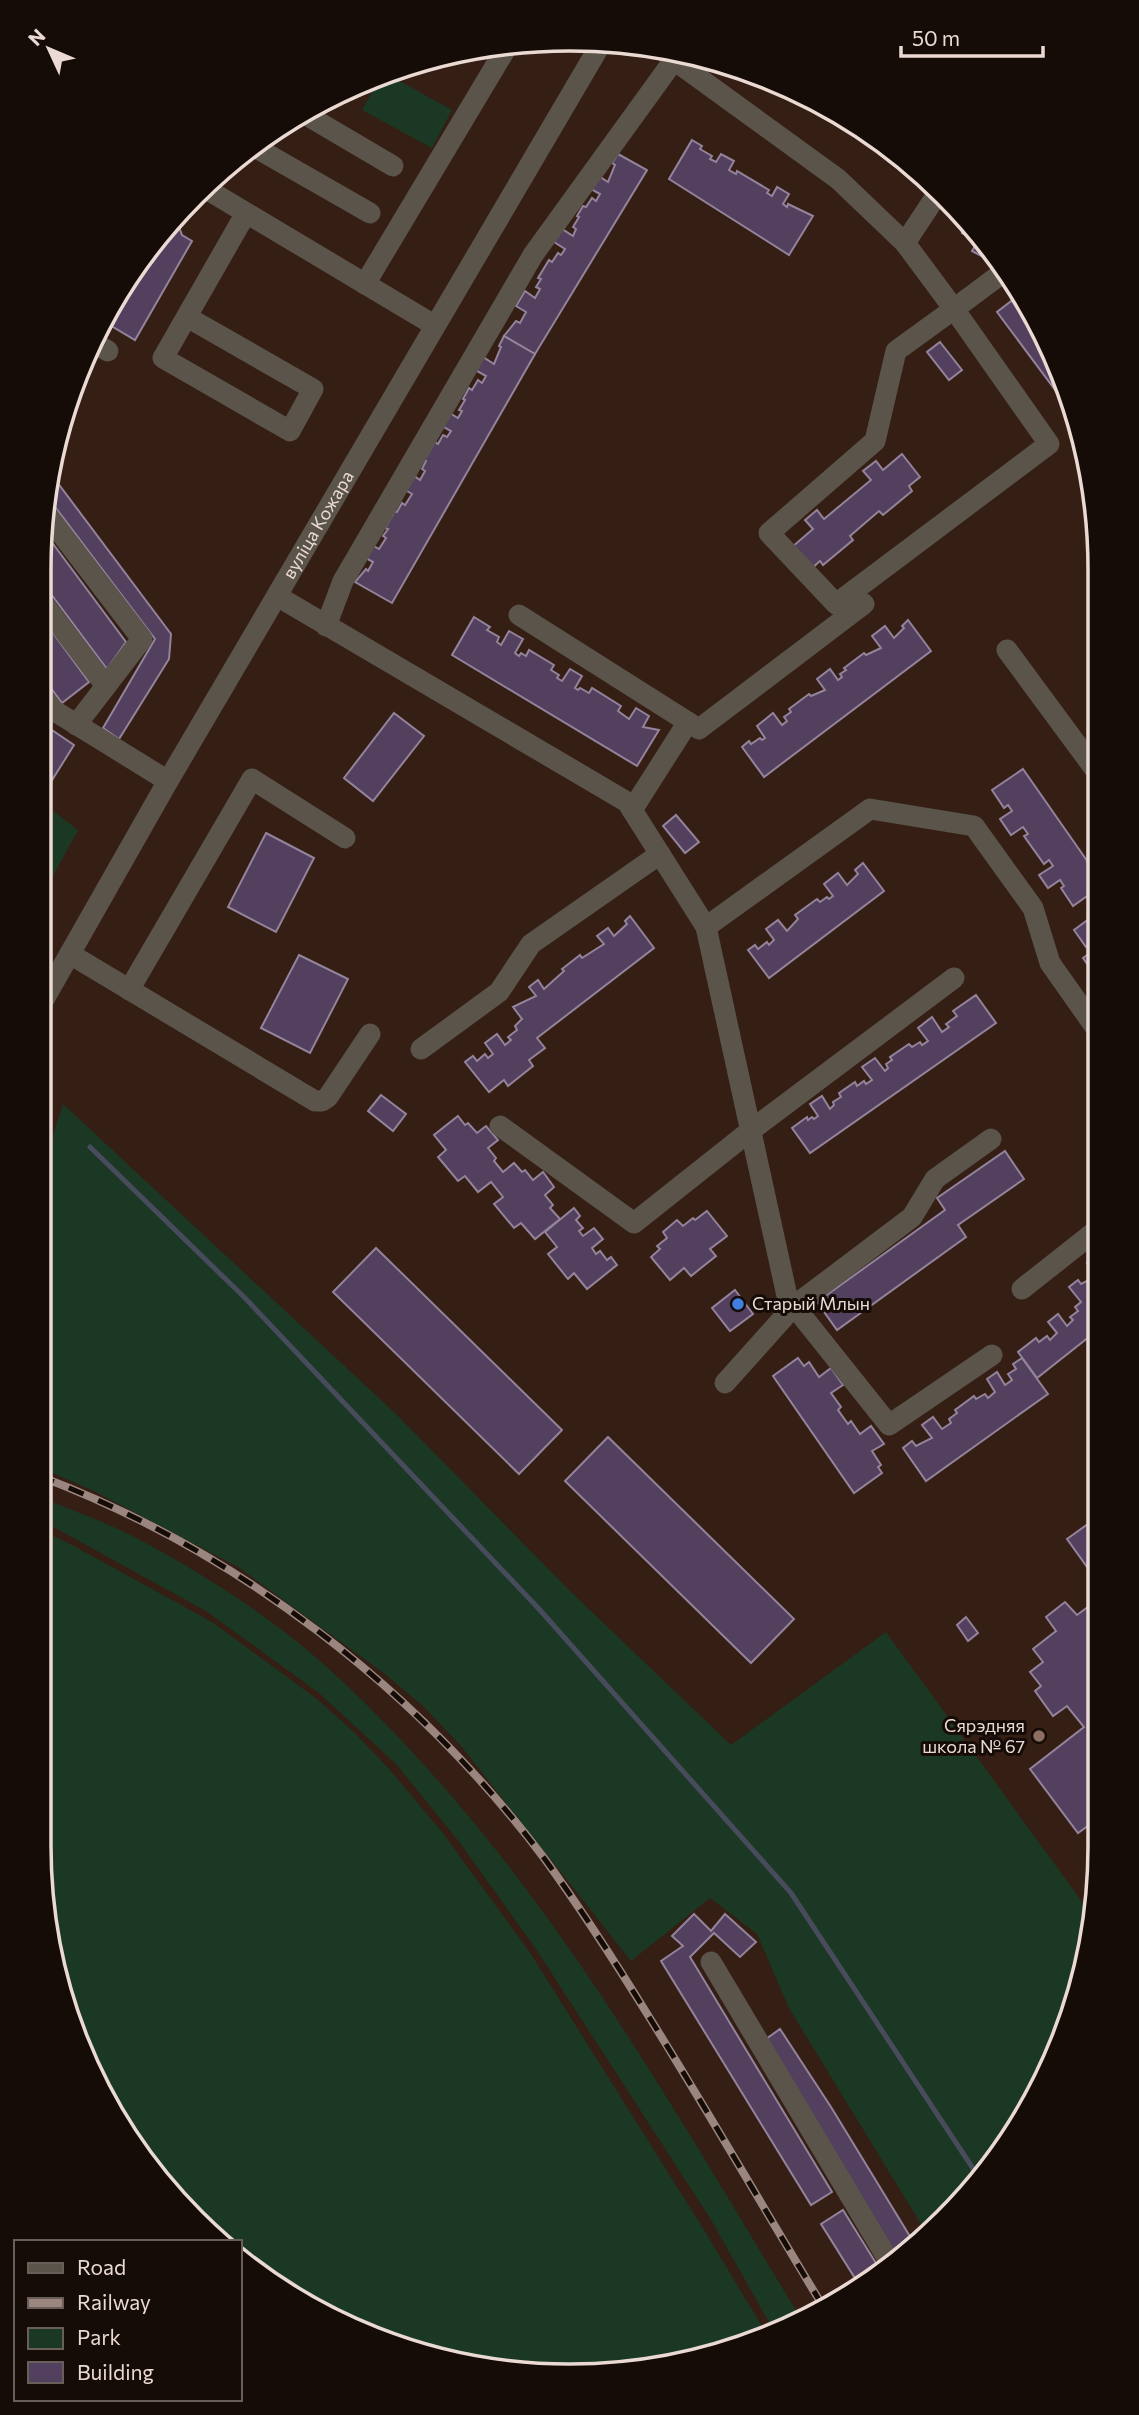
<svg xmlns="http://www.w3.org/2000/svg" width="1139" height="2415" viewBox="0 0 1139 2415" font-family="Commissioner,sans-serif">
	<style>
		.green { fill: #1b3825 }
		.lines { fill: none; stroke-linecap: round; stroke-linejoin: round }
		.stream { stroke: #474b5b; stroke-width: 5 }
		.building { fill: #533f5e; stroke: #93839b; stroke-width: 2 }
		.minor { stroke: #5a544a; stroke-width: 21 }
		.rail-casing { stroke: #9a867e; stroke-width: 8 }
		.rail { stroke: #150b07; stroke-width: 5; stroke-dasharray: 16; stroke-linecap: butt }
		.shop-dot { fill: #3f7fe0; stroke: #150b07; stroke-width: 2.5 }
		.education-dot { fill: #8d6e63; stroke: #150b07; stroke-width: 2.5 }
		.labels { text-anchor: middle; stroke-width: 6; stroke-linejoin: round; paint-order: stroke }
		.street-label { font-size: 18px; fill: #eadad3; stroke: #150b07 }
		.poi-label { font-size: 18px; fill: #eadad3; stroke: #150b07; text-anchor: start }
		.rim { fill: none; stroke: #eadad3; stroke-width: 3.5 }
	</style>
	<rect width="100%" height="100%" fill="#351e14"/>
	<!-- green -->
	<g class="green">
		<polygon points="385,73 452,110 432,148 362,110 382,74"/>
		<polygon points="39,800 78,830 39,902"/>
		<polygon points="63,1104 396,1414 571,1592 731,1745 886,1632 1093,1917 1090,1949 1060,2049 1011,2140 945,2221 927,2234 789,2008 757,1934 710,1898 631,1961 461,1746 424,1707 385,1674 238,1567 94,1491 39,1467 39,1178"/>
		<path d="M39 1497C72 1510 108 1523 140 1540 189 1566 242 1599 286 1633 344 1678 394 1731 443 1786 585 1949 691 2138 803 2322L774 2331 710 2218 536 1949 457 1839 396 1764 319 1693 206 1611 39 1519Z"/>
		<polygon points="39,1529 72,1545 212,1622 317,1699 355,1733 389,1769 442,1832 531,1954 704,2230 766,2333 639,2372 466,2366 304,2305 240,2259 240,2242 217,2242 148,2169 67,2017 39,1845"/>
	</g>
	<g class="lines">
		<!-- stream -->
		<polyline class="stream" points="90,1147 245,1298 539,1609 791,1893 980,2179"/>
	</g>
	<!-- building -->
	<g class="building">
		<polygon points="692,140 702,146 700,149 712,156 710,159 716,162 721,154 734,161 729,170 736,174 737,171 769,190 767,193 772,196 777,187 789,194 783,204 787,207 788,204 813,216 789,255 669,179"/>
		<polygon points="618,154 647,170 535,354 504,336 516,321 520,323 526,312 516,306 525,291 535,298 540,289 536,287 541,279 538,278 549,260 552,262 558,253 561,255 565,249 554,242 562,229 573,236 576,229 573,227 579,217 577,216 583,206 586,207 592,198 596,201 600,194 589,188 597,175 608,182 615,165 612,163"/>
		<polygon points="968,223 991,247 985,258 972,251 978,241 962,233"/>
		<polygon points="178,224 182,235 192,241 135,340 103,321 128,274 167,227 170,229"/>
		<polygon points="1019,295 1060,366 1073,414 997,312"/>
		<polygon points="504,336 535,354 392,603 355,582 366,569 368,571 373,562 362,556 370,544 379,549 386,538 383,536 388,529 385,528 395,511 397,512 402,503 405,505 412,494 402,488 410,473 420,480 425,471 422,469 426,461 424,460 435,442 438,444 443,435 447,437 451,431 440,425 448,412 458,418 462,411 459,410 465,400 463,399 469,388 472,390 478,380 482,383 486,376 475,370 483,357 494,364 501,347 499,346"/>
		<polygon points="940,342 962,370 949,380 927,352"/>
		<polygon points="902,454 920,477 909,486 912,491 883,515 879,511 850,536 853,540 823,565 820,561 811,569 792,547 813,529 805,520 817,510 824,519 871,480 863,471 876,461 883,470"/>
		<polygon points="48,470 171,634 169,659 119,739 103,728 155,639 46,495"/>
		<polygon points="42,529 126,642 107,669 39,578"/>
		<polygon points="39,614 89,682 62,703 39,672"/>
		<polygon points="474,617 490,627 487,630 499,637 497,642 501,645 509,631 523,639 515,653 519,656 521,653 526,656 529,650 554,665 551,670 559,675 557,678 562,681 570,669 582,676 575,688 578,690 580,688 589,693 592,688 621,706 618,711 629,719 636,708 649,716 643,727 659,730 637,766 452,655"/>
		<polygon points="908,620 931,651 764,777 742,747 749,741 751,744 760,738 762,740 765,738 757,726 773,713 782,725 787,721 784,717 791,712 789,709 809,694 811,696 825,690 817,679 830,669 838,680 842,677 840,674 846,670 844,668 864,653 866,655 881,648 872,636 885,626 894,638 904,628 902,626"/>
		<polygon points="394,713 424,736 373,801 344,778"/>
		<polygon points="46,726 74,745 39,801 39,734"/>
		<polygon points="1023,769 1097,875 1097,889 1073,906 1061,888 1064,886 1060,880 1048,888 1039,875 1053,866 1049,860 1044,864 1024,836 1028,834 1023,827 1011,835 1000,819 1012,811 1008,805 1004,808 992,790"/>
		<polygon points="676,815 699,842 685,853 663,826"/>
		<polygon points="266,833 314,858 276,932 228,907"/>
		<polygon points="863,863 884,891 769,978 748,950 755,945 758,949 767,942 769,945 774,940 766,929 778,920 787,931 798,919 795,915 817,899 820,902 827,897 829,899 833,896 824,884 838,873 847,885 858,874 855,870"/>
		<polygon points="1097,913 1098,972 1094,974 1083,958 1094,950 1090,945 1086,947 1074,930"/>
		<polygon points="630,916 654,948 537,1038 545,1048 529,1060 533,1066 508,1086 504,1080 489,1092 465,1062 473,1056 477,1061 485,1054 488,1058 493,1054 485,1043 497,1034 505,1045 511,1040 508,1037 517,1030 515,1026 522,1019 513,1007 536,996 529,987 538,980 544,989 564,971 562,969 580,955 582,958 604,944 597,936 608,928 614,936 627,924 625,921"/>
		<polygon points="299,955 348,979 310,1053 261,1028"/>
		<polygon points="976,995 996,1023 810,1153 792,1128 807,1117 808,1120 812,1117 814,1119 818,1116 810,1104 822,1096 830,1109 834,1105 833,1102 841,1097 839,1093 855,1082 857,1086 864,1081 866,1084 872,1080 862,1067 875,1058 885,1071 888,1068 886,1064 892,1060 890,1057 909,1044 912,1047 920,1042 922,1045 928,1041 918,1028 932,1017 942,1032 949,1027 946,1024 957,1016 953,1011"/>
		<polygon points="381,1095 406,1114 393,1131 368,1111"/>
		<polygon points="458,1116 465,1125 468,1123 477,1133 486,1126 498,1140 488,1148 496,1158 494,1161 503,1172 514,1163 522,1172 525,1170 533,1180 543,1172 554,1187 545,1195 553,1205 550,1208 560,1219 535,1239 521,1223 514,1228 494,1204 503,1197 491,1182 478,1192 465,1176 458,1181 438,1157 446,1150 434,1135"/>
		<polygon points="1005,1151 1024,1179 958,1225 966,1237 837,1330 817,1302 945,1210 937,1198"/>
		<polygon points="574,1208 580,1216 576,1220 583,1228 579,1231 583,1236 594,1228 603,1239 592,1248 596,1254 600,1251 607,1260 611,1257 617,1265 587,1289 574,1273 568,1279 548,1254 557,1247 545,1232"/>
		<polygon points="707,1211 727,1236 710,1249 716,1256 691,1276 684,1268 670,1280 651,1257 660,1249 657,1246 667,1238 663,1232 677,1220 683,1226 693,1218 695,1220"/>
		<polygon points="376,1248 562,1430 519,1474 333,1292"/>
		<polygon points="1098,1255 1099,1314 1093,1318 1099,1325 1099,1329 1037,1378 1018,1352 1036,1338 1039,1342 1047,1336 1050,1340 1057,1333 1048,1322 1058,1314 1067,1326 1073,1320 1070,1317 1078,1311 1075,1307 1081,1302 1069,1287 1078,1280 1081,1284 1097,1276 1087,1263"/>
		<polygon points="735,1290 753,1314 730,1331 712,1308"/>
		<polygon points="798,1358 804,1366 809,1362 819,1377 831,1368 843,1385 831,1393 841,1407 838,1410 848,1424 851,1421 860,1434 871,1426 884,1444 872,1451 881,1465 878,1467 882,1473 854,1493 773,1376"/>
		<polygon points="1022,1358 1048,1394 926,1481 903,1448 912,1441 916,1446 932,1438 922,1425 933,1417 942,1429 951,1423 949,1419 957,1413 955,1410 974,1396 976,1399 985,1394 988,1398 995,1392 987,1379 997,1372 1005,1385 1012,1380 1008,1374 1016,1369 1013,1364"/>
		<polygon points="608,1437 794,1619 751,1663 565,1481"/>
		<polygon points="1099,1516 1100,1585 1067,1539"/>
		<polygon points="1100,1598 1100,1817 1078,1833 1030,1769 1084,1727 1067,1706 1053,1716 1035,1691 1041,1686 1030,1672 1043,1662 1033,1649 1056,1631 1046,1617 1065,1602 1077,1615"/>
		<polygon points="966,1617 978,1633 968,1641 957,1625"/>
		<polygon points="694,1914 711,1931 725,1914 756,1942 740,1957 714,1933 690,1957 832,2192 811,2205 661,1961 683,1946 672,1936"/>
		<polygon points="780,2029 831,2107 914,2243 896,2256 766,2039"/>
		<polygon points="843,2210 879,2268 858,2283 821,2224"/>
	</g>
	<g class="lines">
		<!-- minor -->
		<g class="minor">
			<polyline points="661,48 674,60 838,179 905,243 954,309 1005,271"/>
			<polyline points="303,113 393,166"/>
			<polyline points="253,146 370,213"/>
			<polyline points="203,187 434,325"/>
			<polyline points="905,243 938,193"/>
			<polyline points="365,284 508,45"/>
			<polygon points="954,309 1049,444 836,604 769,533 875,441 896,351"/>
			<polyline points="187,317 313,389 290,431 163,358 246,213"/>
			<polyline points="92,342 108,351"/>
			<polyline points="44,511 142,639 76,725"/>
			<polyline points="277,596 627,802 706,927 870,809 974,826 1033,908 1050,963 1098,1031"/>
			<polyline points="39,598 106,686"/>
			<polyline points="519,615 699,729 864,604"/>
			<polyline points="326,626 343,581 533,255 674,60"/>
			<polyline points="1007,650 1097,772"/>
			<polyline points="39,692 53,710 168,781"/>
			<polyline points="632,810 688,722"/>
			<polyline points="706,927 787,1296 794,1306 889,1425 992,1355"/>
			<polyline points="70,954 315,1101 322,1101 328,1097 370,1034"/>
			<polyline points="129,990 252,779 345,838"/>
			<path id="s1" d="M39 1008 168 781 602 42"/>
			<polyline points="421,1049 499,992 531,944 660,854"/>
			<polyline points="500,1126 634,1223 750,1131 954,978"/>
			<polyline points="1022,1289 1098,1229"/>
			<polyline points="725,1383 794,1306 912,1217 935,1179 991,1139"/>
			<polyline points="711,1962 889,2261"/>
		</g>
		<defs>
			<path id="rail" d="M39 1476C238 1551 416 1688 544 1858 582 1910 617 1965 651 2020 710 2115 766 2212 824 2308"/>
		</defs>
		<!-- rail casing -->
		<use href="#rail" class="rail-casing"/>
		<!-- rail -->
		<use href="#rail" class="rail"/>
	</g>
	<!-- markers -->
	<circle class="shop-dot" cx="738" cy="1304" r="7"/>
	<circle class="education-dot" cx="1039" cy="1736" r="7"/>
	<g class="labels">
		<!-- street labels -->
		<g class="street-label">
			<text dy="6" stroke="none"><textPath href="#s1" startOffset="558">вуліца Кожара</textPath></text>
		</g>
		<!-- poi labels -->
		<g class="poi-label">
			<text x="752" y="1310">Старый Млын</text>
			<text x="1025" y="1732" text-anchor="end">Сярэдняя<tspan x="1025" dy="21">школа № 67</tspan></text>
		</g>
	</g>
	<!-- crop -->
	<path d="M0 0H1139V2415H0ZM569 51H570A518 518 0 0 1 1088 569V1846A518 518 0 0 1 570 2364H569A518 518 0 0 1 51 1846V569A518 518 0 0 1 569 51Z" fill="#150b07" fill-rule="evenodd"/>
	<path class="rim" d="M569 51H570A518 518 0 0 1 1088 569V1846A518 518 0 0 1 570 2364H569A518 518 0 0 1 51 1846V569A518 518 0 0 1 569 51Z"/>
	<!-- legend -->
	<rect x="14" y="2240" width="228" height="161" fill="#150b07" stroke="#6a5e59" stroke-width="2"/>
	<rect x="28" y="2263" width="35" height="10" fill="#5a544a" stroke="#6a5e59" stroke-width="2"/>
	<text x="77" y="2275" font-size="21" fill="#eadad3">Road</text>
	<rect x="28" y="2298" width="35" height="10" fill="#9a867e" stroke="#6a5e59" stroke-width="2"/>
	<text x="77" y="2310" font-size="21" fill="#eadad3">Railway</text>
	<rect x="28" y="2328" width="35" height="21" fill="#1b3825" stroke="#6a5e59" stroke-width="2"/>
	<text x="77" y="2345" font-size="21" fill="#eadad3">Park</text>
	<rect x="28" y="2362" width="35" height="21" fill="#533f5e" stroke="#6a5e59" stroke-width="2"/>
	<text x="77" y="2380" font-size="21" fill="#eadad3">Building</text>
	<!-- north arrow -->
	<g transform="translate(49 49) rotate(314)" stroke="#150b07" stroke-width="5" paint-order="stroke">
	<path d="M0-5L12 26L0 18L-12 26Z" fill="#eadad3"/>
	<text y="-10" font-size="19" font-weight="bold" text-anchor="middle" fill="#eadad3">N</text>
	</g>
	<!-- scale -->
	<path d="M901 46v10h142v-10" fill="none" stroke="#eadad3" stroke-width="3.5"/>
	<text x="912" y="46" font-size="21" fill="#eadad3" stroke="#150b07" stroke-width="5" paint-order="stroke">50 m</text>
</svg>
